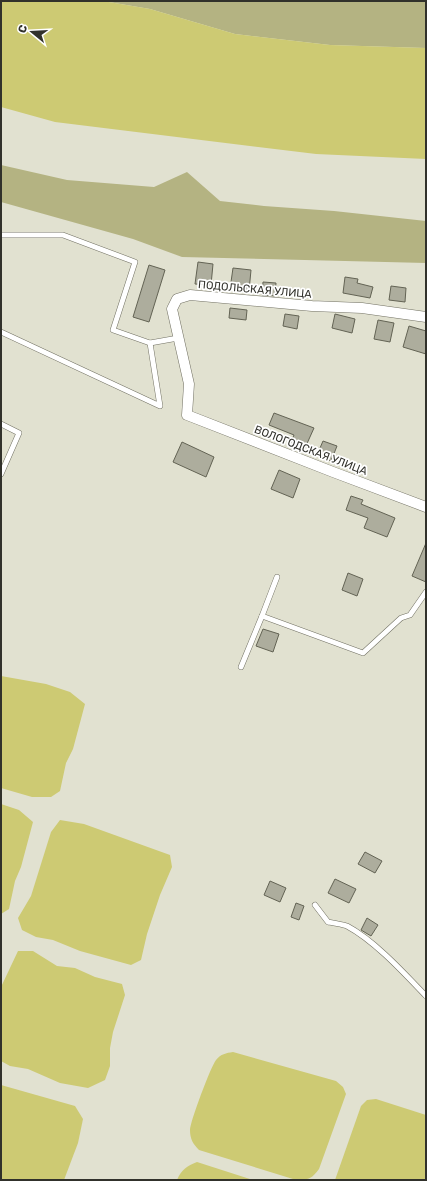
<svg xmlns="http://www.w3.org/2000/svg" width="427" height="1181" viewBox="0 0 427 1181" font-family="Rubik,sans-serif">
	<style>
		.green { fill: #b4b382 }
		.water { fill: #cdca73 }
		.building { fill: #adad9d; stroke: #636354 }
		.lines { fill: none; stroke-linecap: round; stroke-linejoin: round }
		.lane-casing { stroke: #727163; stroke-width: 6 }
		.street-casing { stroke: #727163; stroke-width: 11 }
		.lane { stroke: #fff; stroke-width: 5 }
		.street { stroke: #fff; stroke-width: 10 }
		.labels { text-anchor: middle; stroke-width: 3.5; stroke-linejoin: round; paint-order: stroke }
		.street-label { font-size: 11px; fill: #31312b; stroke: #fff }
	</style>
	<rect width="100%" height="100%" fill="#e1e1d0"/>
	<!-- green -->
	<g class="green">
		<polygon points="103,1 426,1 426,48 330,45 235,34 150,9"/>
		<polygon points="1,165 67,180 154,187 187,172 220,201 264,206 334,211 426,221 426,263 182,257 133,239 1,202"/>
	</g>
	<!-- water -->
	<g class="water">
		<polygon points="1,1 103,1 150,9 235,34 330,45 426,48 426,159 316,154 55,122 1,107"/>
		<polygon points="1,676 46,684 70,692 85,704 73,749 66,763 60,791 51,797 32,797 1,788"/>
		<polygon points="1,804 19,810 33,822 21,867 15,881 9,909 1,914"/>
		<polygon points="60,820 84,824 170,855 172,867 160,895 147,934 141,960 131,965 80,951 53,940 36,937 22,930 18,918 31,896 51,832"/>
		<polygon points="18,951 33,951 57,966 75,968 95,977 122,984 125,995 113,1032 110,1048 110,1066 105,1080 88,1088 60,1083 28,1069 10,1066 1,1061 1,987"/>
		<path d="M233 1052 336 1081 343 1087 346 1094 319 1169C310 1181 307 1180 293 1179L199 1150C193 1144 190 1139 190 1130 190 1122 211 1066 216 1060 221 1054 226 1053 233 1052Z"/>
		<polygon points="1,1085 75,1106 83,1119 78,1143 64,1180 1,1180"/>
		<polygon points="376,1099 426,1115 426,1180 335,1180 361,1106 367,1100"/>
		<path d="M197 1162 253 1180H177C181 1170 187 1166 197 1162Z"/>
	</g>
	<!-- building -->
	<g class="building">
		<polygon points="198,262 213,264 211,285 195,284"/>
		<polygon points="149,265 165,270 149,322 133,317"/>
		<polygon points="233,268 251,270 249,291 230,289"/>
		<polygon points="345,277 358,279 357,283 373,287 370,298 343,293"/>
		<polygon points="263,282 276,283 275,296 262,295"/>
		<polygon points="391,286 406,288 405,302 389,300"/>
		<polygon points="230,308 247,310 246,320 229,318"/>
		<polygon points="285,314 299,316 297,329 283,326"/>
		<polygon points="335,314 355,319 352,333 332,328"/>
		<polygon points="378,320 394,323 390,342 374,339"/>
		<polygon points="409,326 426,331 426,354 403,347"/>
		<polygon points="274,413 314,428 305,448 291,442 294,435 269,425"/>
		<polygon points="323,441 337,446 331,461 317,455"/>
		<polygon points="182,442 214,457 206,477 173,462"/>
		<polygon points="279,470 300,479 293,498 271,489"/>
		<polygon points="351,496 363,500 361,504 395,518 387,537 364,528 368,518 346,510"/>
		<polygon points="426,543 426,582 412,576"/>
		<polygon points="348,573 363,579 357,596 342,590"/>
		<polygon points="263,629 279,634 273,652 256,646"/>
		<polygon points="365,852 382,861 375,873 358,864"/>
		<polygon points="335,879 356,889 349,903 328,893"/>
		<polygon points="270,881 286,888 280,902 264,895"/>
		<polygon points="296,903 304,906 299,920 291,917"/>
		<polygon points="367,918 378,925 371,936 361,930"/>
	</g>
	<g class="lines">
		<defs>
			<g id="lane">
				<polyline points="1,235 63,235 135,262 113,330 150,343 178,338"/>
				<polyline points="1,332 160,406 150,343"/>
				<polyline points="1,424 19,433 1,474"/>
				<polyline points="262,616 277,577"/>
				<polyline points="241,667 262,616 363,653 401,618 410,615 426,592"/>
				<path d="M315 905 328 922C334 923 341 924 347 926 375 941 404 973 426 996"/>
			</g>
			<polyline id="street" points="426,317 362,308 312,306 190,295 177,299 172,309 189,384 187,415 333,472 426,507"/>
		</defs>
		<!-- lane casing -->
		<use href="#lane" class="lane-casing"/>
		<!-- street casing -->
		<use href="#street" class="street-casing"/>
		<!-- lane -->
		<use href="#lane" class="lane"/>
		<!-- street -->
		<use href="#street" class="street"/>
	</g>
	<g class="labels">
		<!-- street labels -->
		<g class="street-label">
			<text transform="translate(255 289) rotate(5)" y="4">ПОДОЛЬСКАЯ УЛИЦА</text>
			<text transform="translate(311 450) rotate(21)" y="4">ВОЛОГОДСКАЯ УЛИЦА</text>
		</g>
	</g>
	<!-- border -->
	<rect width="427" height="1181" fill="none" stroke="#31312b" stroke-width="4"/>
	<!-- north arrow -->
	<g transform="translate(32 32) rotate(288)" stroke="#ffffff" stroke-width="3" paint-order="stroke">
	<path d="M0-3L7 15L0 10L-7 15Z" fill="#31312b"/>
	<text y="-6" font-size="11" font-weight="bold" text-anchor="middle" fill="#31312b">С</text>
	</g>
</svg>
